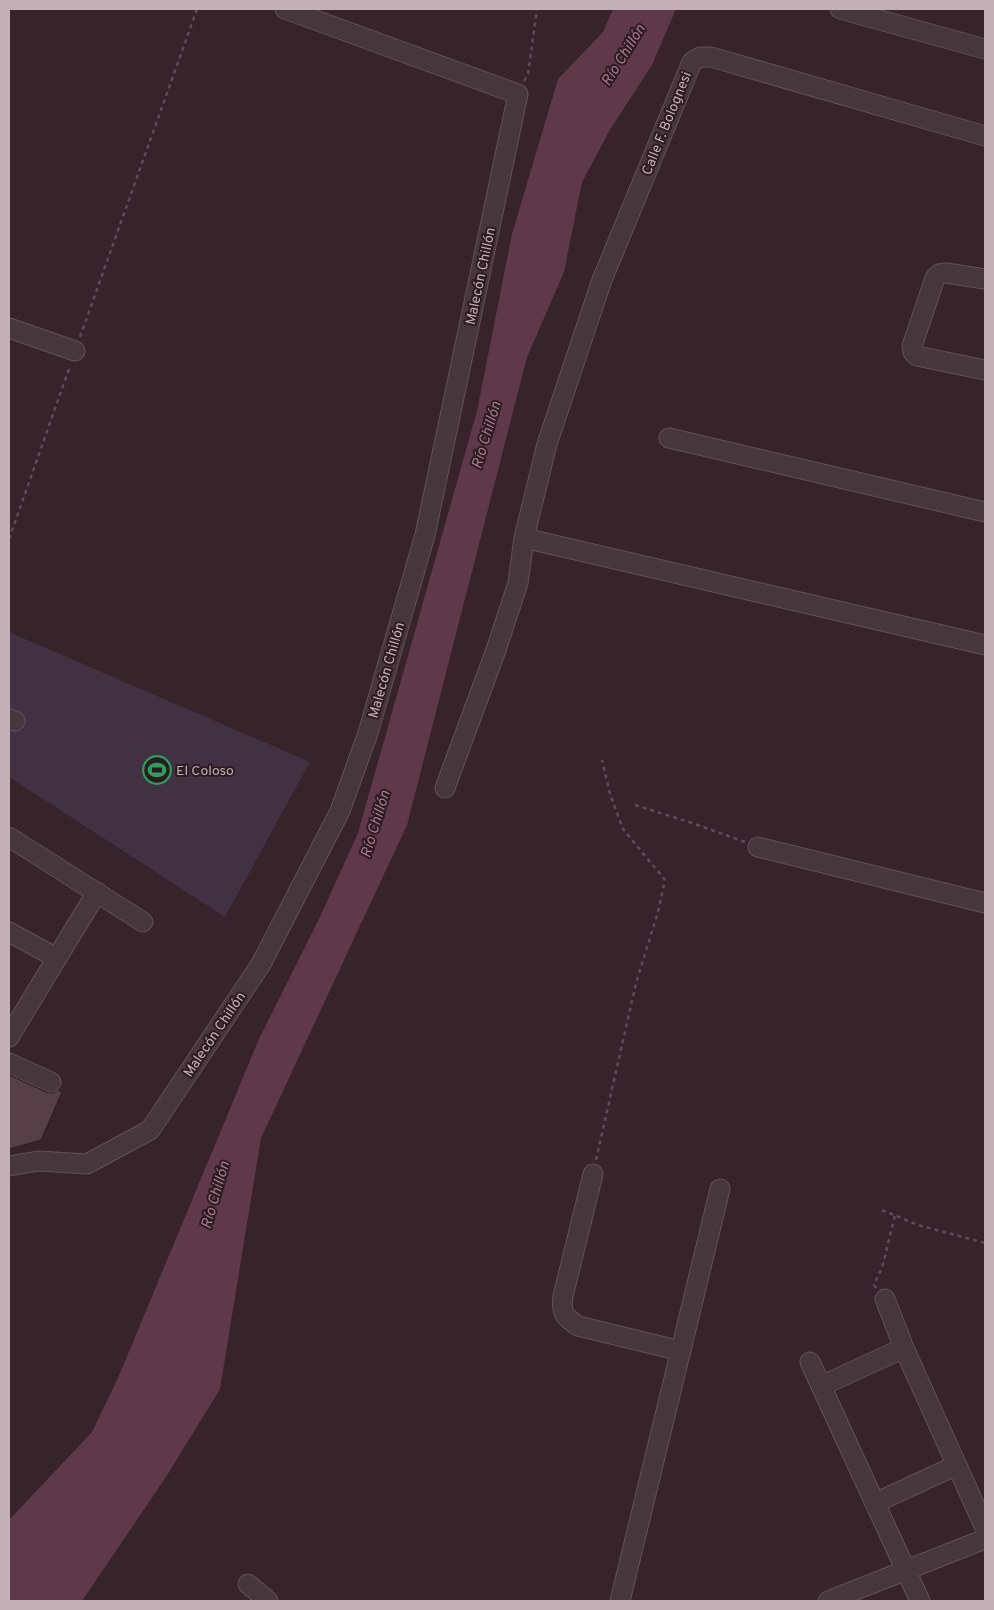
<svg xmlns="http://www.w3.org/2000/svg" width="994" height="1610" viewBox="0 0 994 1610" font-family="Overpass,sans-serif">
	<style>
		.green { fill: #423043 }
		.water { fill: #5f3947 }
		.building { fill: #563f47; stroke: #2e1d23 }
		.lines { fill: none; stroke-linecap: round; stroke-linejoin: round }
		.minor-casing { stroke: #625157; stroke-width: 21 }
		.path { stroke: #5e4b5b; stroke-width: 2.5; stroke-dasharray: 4 4; stroke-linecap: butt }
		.minor { stroke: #47363c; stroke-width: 19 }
		.labels { text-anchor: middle; stroke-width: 4; stroke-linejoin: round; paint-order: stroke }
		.street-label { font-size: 14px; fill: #c4b1b7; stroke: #2c1b21 }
		.poi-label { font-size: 14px; fill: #c4b1b7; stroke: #2c1b21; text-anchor: start }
		.water-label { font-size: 15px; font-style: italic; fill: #aa7c8d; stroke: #2c1b21 }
	</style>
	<rect width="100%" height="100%" fill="#37232a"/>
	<!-- green -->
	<polygon class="green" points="9,632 310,762 225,917 9,777"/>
	<!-- water -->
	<polygon class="water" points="613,9 676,9 652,65 611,128 582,182 564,272 527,357 407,825 261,1138 220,1389 166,1477 82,1601 9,1601 9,1520 92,1432 118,1378 259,1039 320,917 358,833 477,411 512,234 558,79 603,32"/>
	<!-- building -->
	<polygon class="building" points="9,1075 46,1092 53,1093 58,1090 62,1092 41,1140 9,1149"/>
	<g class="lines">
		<defs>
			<g id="minor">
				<polyline points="840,9 985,49"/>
				<polyline points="985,279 946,273 939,274 935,278 912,346 913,352 917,356 985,370"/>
				<polyline points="9,328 75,351"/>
				<polyline points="669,438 985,512"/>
				<polyline points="524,538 985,645"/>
				<polyline points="9,719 15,721"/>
				<polyline points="445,788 496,650 518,583 524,538 547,444 602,280 692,62 700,57 711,57 985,136"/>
				<polyline points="9,837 143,922"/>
				<polyline points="758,847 985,903"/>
				<polyline points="9,932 57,958"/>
				<polyline points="9,1037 97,892"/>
				<polyline points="9,1063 51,1082"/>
				<polyline points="9,1166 38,1161 87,1164 150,1130 261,964 340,811 368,733 425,535 518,94 285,9"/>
				<path d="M593 1174 563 1296C561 1314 564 1316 578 1326L681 1351"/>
				<polyline points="885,1299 904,1348 985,1528"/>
				<polyline points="810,1362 920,1601"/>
				<polyline points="821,1386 904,1348"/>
				<polyline points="875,1503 957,1465"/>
				<polyline points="248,1584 268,1601"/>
				<polyline points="620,1601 720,1189"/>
				<polyline points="828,1601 985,1539"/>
			</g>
		</defs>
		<!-- minor casing -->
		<use href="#minor" class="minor-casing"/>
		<!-- path -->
		<g class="path">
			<polyline points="524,81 528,74 537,9"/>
			<polyline points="80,337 197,9"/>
			<polyline points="9,539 70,366"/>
			<polyline points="635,805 689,822 745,842"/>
			<polyline points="596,1160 636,983 658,912 665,880 623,829 610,794 602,760"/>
			<polyline points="882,1210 918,1225 985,1243"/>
			<polyline points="876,1288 874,1285 882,1268 895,1215"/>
		</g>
		<!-- minor -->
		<use href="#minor" class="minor"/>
	</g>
	<!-- icons -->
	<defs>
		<symbol id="stadium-ring" viewBox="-11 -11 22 22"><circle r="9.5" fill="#2c1b21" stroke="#2e9e5b" stroke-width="1.5"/><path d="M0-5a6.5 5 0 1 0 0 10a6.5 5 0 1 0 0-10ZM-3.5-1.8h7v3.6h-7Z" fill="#2e9e5b"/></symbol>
	</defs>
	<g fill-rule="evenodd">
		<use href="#stadium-ring" x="141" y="754" width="32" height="32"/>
	</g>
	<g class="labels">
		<!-- street labels -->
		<g class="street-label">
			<text transform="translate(666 123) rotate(-68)" y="5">Calle F. Bolognesi</text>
			<text transform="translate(480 276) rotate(-78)" y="5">Malecón Chillón</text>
			<text transform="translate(386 670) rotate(-74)" y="5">Malecón Chillón</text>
			<text transform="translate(214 1034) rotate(-56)" y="5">Malecón Chillón</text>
		</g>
		<!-- poi labels -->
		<g class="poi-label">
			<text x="176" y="775">El Coloso</text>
		</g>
		<!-- water labels -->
		<g class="water-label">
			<text transform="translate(623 55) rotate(-58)" y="5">Río Chillón</text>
			<text transform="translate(486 435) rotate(-73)" y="5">Río Chillón</text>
			<text transform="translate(375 824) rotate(-73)" y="5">Río Chillón</text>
			<text transform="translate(215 1195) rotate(-74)" y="5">Río Chillón</text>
		</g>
	</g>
	<!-- border -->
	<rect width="994" height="1610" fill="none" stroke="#c4b1b7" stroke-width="20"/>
</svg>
